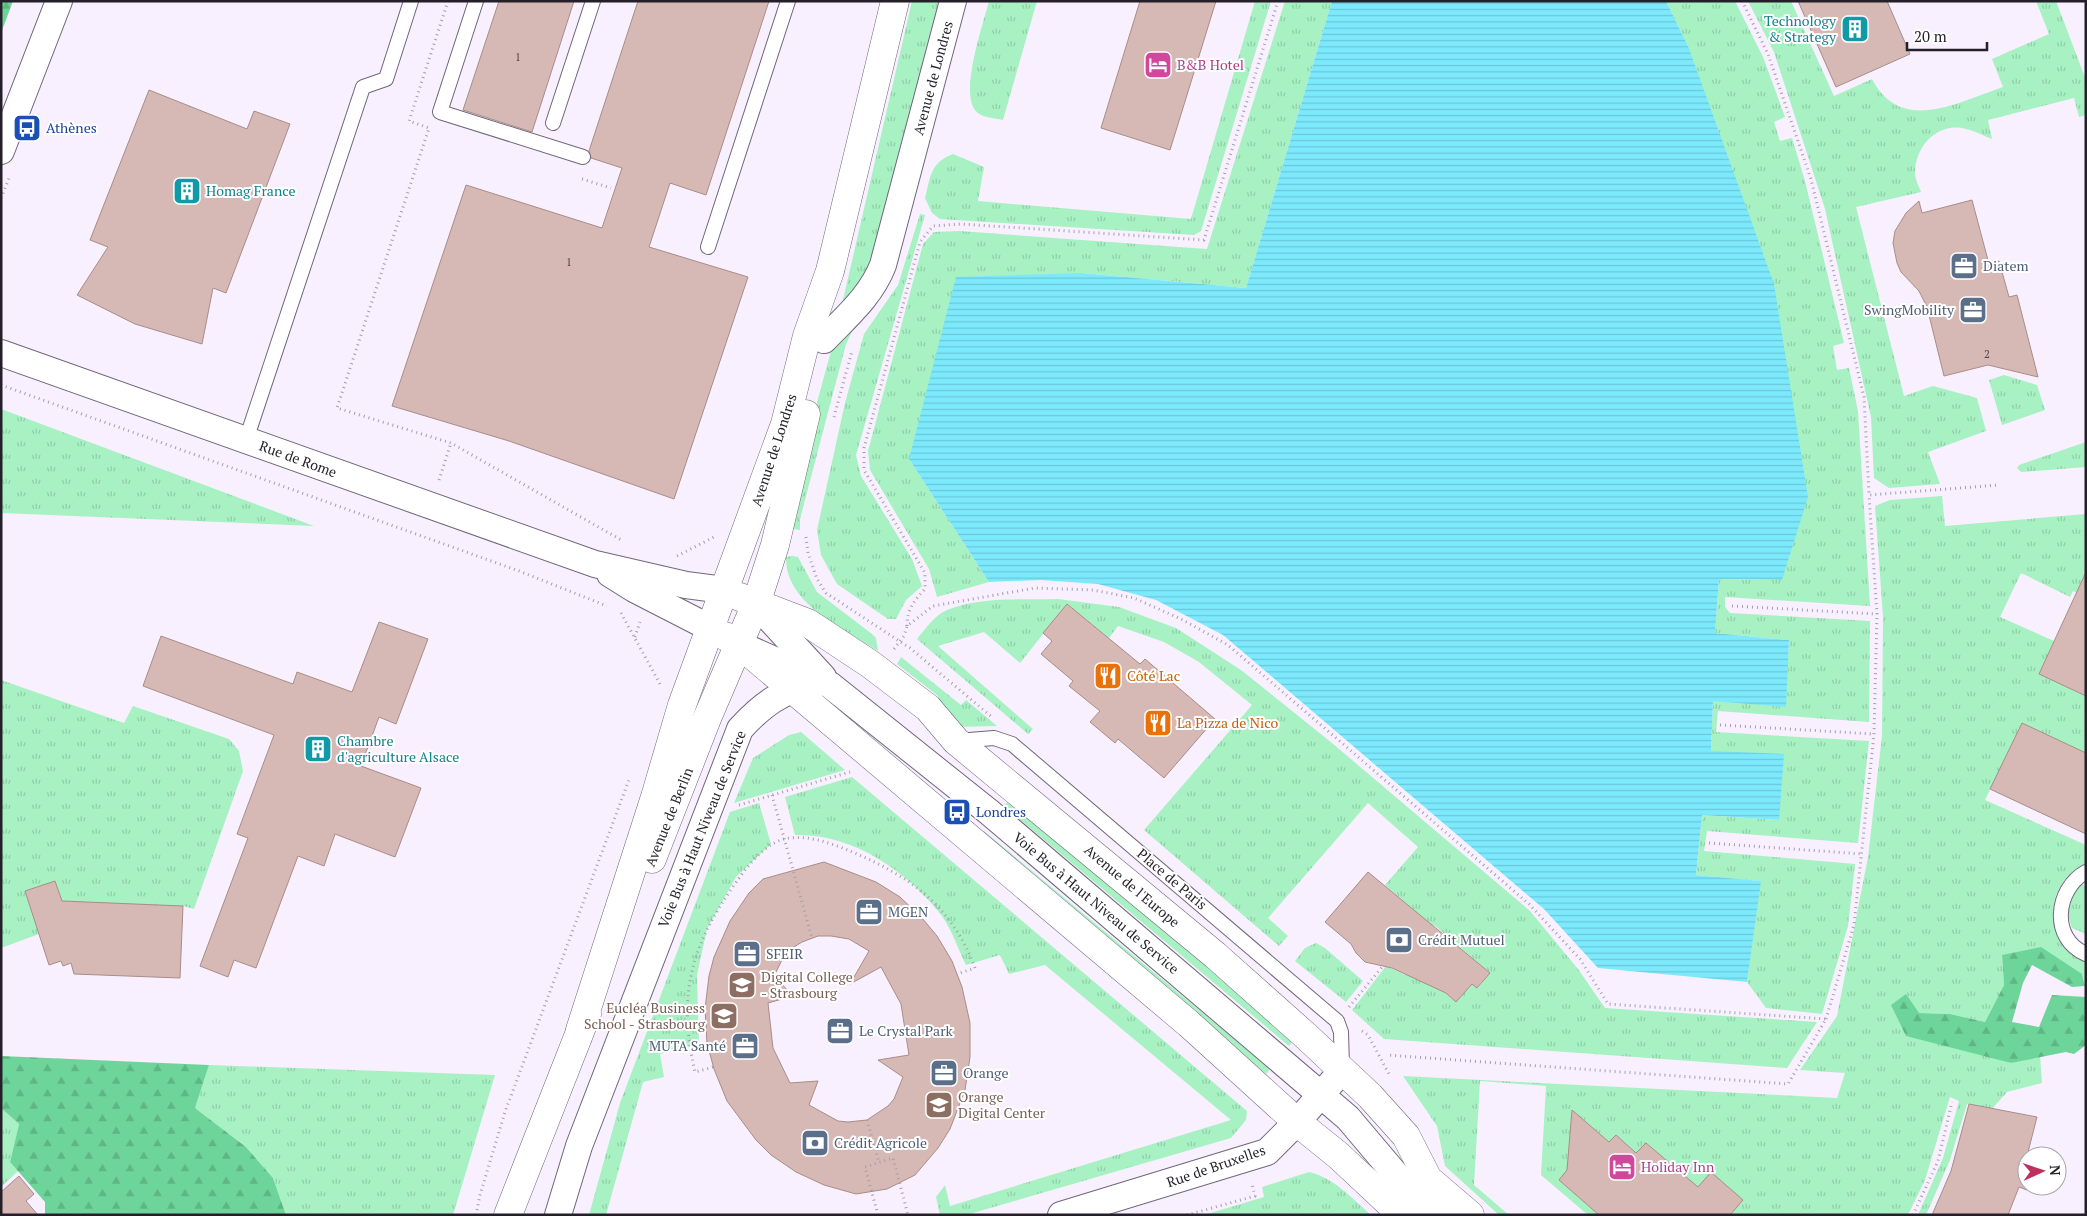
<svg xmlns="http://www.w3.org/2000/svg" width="2087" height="1216" viewBox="0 0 2087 1216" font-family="'PT Serif',serif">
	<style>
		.grass { fill: url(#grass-tufts) }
		.forest { fill: url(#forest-firs) }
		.water { fill: url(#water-rules) }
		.building { fill: #d6b9b5; stroke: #a88c88; fill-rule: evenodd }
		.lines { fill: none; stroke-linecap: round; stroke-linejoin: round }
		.lane-casing { stroke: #70667a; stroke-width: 16 }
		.street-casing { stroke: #70667a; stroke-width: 28 }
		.secondary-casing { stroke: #70667a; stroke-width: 29 }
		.path { stroke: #a59eaa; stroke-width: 3; stroke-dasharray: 1 4; stroke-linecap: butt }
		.lane { stroke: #fff; stroke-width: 14 }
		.street { stroke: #fff; stroke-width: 26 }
		.secondary { stroke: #fff; stroke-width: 28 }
		.labels { text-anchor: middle; stroke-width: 4; stroke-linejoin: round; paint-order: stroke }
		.number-label { font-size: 11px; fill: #50464b }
		.culture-label { font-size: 14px; fill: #0d838f; stroke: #fff; text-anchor: start }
		.hotel-label { font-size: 14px; fill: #b23c85; stroke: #fff; text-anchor: start }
		.street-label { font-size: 14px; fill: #241f28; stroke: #fff }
		.transit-label { font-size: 14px; fill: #164399; stroke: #fff; text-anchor: start }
		.service-label { font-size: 14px; fill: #4e5e75; stroke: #fff; text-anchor: start }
		.food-label { font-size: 14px; fill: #c56008; stroke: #fff; text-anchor: start }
		.education-label { font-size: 14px; fill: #785e54; stroke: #fff; text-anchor: start }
	</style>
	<defs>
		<pattern id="grass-tufts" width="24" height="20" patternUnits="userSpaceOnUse" patternTransform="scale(1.25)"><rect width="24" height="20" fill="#a7f1c3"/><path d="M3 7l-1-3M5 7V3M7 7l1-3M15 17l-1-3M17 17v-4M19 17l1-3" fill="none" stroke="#90cea8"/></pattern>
		<pattern id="forest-firs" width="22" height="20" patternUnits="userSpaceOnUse" patternTransform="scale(1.25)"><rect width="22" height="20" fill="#6ed59a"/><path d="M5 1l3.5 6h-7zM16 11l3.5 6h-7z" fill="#5fb685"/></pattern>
		<pattern id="water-rules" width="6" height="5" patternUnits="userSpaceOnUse" patternTransform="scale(1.25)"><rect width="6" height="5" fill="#7de9fd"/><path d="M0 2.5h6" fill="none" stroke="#6cc7d9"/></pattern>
	</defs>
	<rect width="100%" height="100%" fill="#f8f0ff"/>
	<!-- grass -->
	<g class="grass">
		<polygon points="912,1 946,1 878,258 840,313"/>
		<path d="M989 1H1037L1003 120C994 118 981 118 975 110 960 90 983 25 989 1Z"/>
		<path d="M1255 1H1271L1201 231 1194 235 940 219 932 213 925 198C931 176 930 163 953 154L984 167 978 201 1191 219Z"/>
		<polygon points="1285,1 1332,1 1246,288 1082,273 909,459 989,582 937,597 929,569 870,470 868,451 923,244 934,232 959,231 1207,249"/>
		<polygon points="1666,1 1735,1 1763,57 1785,117 1774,122 1780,141 1792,138 1805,181 1844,343 1833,346 1837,370 1849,368 1858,411 1870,606 1725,597 1725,607 1730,613 1870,621 1869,722 1718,711 1716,732 1869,741 1858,843 1707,831 1704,851 1855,864 1848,926 1822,1014 1766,1008 1747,982 1760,881 1696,875 1702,815 1779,820 1711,751 1713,700 1785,706 1789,640 1715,633 1719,579 1782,580 1688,46"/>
		<path d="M1748 1H1791L1834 96 1872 79C1901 135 1958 102 2003 87L1992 59 2049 34 2036 1H2056L2086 80V115L2079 117 2074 98 1988 120 1992 139C1982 135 1973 130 1962 128 1935 124 1915 148 1915 173 1915 180 1919 186 1921 192L1856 207 1904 396 1933 386 1977 398 1986 431 1928 452 1940 484 1889 488 1874 478 1871 417 1825 209 1774 52Z"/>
		<polygon points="920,214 925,215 856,455 861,476 912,559 922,586 906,600 896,619 888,619 837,584 821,555 817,530 845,403 864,334 898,285"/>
		<polygon points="861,313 846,344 800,519 800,530 788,528 806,443 831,351"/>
		<polygon points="2004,375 2037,385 2045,410 2002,425 1989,380"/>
		<polygon points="1,409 314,526 1,513"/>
		<polygon points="2086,442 2086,467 2021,472 2017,468 2019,465"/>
		<path d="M1942 496 1945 526 2086 514V597L2073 591 2070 597 2021 573 2000 617 2054 641 2039 674 2086 696V753L2022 723 1985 800 2086 845V864C2065 872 2048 899 2055 921 2060 935 2078 945 2085 958 2087 965 2086 978 2086 986L2082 974 2002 956 2004 985 1985 1022 1950 1014 1919 1013 1891 1005 2010 1063 2040 1056 2042 1083 2007 1092 1992 1109 1967 1104 1950 1160 1926 1215H1918L1943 1158 1959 1101 1950 1097 1925 1180 1908 1215H1730L1742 1200 1698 1187 1646 1143 1636 1153 1616 1135 1609 1142 1572 1110 1568 1156 1575 1161 1559 1180 1599 1215H1588L1541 1175 1546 1086 1480 1081 1474 1185 1509 1215H1499L1445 1166 1437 1126 1403 1076 1837 1098 1845 1073 1800 1070 1837 1016 1868 857 1882 736 1883 616 1875 506 1890 500Z"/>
		<path d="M792 556 798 557 817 592 872 634 876 638 878 651C844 629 785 604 786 557Z"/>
		<path d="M1058 599 1119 607 1176 628 1241 670 1332 743 1530 911 1578 969 1605 1008 1817 1022 1787 1068 1384 1039 1352 1010 1386 966 1405 975 1419 970 1456 1002 1472 984 1478 988 1490 973 1434 925 1424 937 1413 909 1385 885 1418 847 1368 803 1268 918 1288 936 1279 946 1144 830 1252 705 1199 662 1164 642 1118 626 1109 638 1067 604 1020 663 984 632 938 646 1033 729 1028 734 917 639C925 629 935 615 947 610 982 596 1022 600 1058 599Z"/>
		<polygon points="901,657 961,705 966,700 997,726 954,727 937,695 897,664"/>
		<polygon points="1,680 124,723 133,706 229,739 239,751 243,771 194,909 183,906 72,936 55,881 25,891 39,934 1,948"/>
		<polygon points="801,732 845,770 734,803 753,758 789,735"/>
		<path d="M852 777 1247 1111 1246 1120 1231 1138 966 1215H940L936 1197 945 1185 950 1206 1231 1120 1045 965 1009 974 1000 955 966 965C958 949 952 930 942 916 908 872 853 833 795 835L785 797Z"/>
		<polygon points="1011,798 1295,1039 1289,1046 1004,806"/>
		<polygon points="759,803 771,844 736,877 707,929 697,975 699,1044 660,1054 664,1077 643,1082 606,1215 589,1215 620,1103 730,812"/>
		<polygon points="984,831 1270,1069 1266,1074 979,837"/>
		<path d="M2079 883 2086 886V934L2072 928C2065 908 2067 900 2079 883Z"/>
		<polygon points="1316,943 1325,948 1363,981 1346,1002 1295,961 1305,948"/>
		<polygon points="209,1065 495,1075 453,1215 286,1215 273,1178 246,1147 195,1108"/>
		<polygon points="1,1108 19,1124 10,1162 18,1171 1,1187"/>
		<path d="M1309 1172C1334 1178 1352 1198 1371 1215H1204L1264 1197 1262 1187Z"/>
	</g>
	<!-- forest -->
	<g class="forest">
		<polygon points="1,1 13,1 1,33"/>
		<polygon points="2041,947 2082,974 2085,986 2072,987 2032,965 2023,983 2012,1022 2039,1027 2052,995 2086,997 2086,1045 2074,1054 2066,1052 2011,1063 1906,1036 1891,1005 1906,994 1919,1013 1950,1014 1985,1022 2004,985 2002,955"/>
		<polygon points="1,1056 209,1065 195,1108 246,1147 273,1178 286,1215 45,1215 45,1202 10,1162 19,1124 1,1108"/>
	</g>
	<!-- water -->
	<polygon class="water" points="1332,1 1666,1 1688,46 1774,284 1808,497 1782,580 1719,579 1715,633 1789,640 1786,707 1713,701 1711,751 1784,754 1779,820 1702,815 1696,875 1761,881 1747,982 1598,968 1544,909 1223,635 1156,600 1098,584 1040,580 989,582 909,459 956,277 1082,273 1246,288"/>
	<!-- building -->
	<g class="building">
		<polygon points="499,1 574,1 532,132 463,110"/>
		<polygon points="638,1 769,1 706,195 670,183 649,247 748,277 674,499 509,441 392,406 466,185 602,228 622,168 591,158 589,151"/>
		<polygon points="1140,1 1216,1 1170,150 1101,128"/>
		<polygon points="1798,1 1887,1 1910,54 1836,87"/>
		<polygon points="149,90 247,129 254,111 290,124 226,293 213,288 202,344 135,324 77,295 108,247 90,240"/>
		<polygon points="1972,200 1989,264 1999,261 2009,297 2017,295 2038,377 1988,365 1944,376 1927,307 1919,291 1901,272 1897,263 1893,243 1895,231 1906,213 1919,201 1922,213"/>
		<polygon points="2086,572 2086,696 2039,674"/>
		<polygon points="1067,604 1140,664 1145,659 1215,719 1164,778 1118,739 1115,743 1090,722 1100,711 1069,686 1073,681 1041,654 1052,641 1043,633"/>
		<polygon points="379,622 428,639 396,724 379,717 361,766 421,788 395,857 335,834 324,866 298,856 256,968 234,960 228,977 200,966 248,838 237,834 274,735 143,686 161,636 293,684 297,672 352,692"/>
		<polygon points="2022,723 2086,753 2086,834 1990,789"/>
		<path d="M824 862 876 882 900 897 922 918 937 936 952 961 962 987 970 1023V1057L965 1090 950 1129 938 1148 915 1175 887 1189 856 1194 824 1185 796 1172 771 1155 756 1140 727 1101 714 1069 707 1043 705 1009 709 976 714 957 730 921 749 893 763 879ZM818 936H831L849 939 869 951 850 984 881 967 901 1004 909 1055 878 1060 903 1077 894 1099 888 1106 867 1120 848 1122 838 1121 809 1105 818 1081 790 1083 773 1048 768 1003 793 996 774 976 786 952 802 942Z"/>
		<polygon points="1368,872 1490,973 1477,988 1472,984 1456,1002 1446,993 1392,968 1365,962 1356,953 1351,944 1325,922"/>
		<polygon points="55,881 62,901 183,906 180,978 74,974 71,963 63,966 61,961 49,965 25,891"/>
		<polygon points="1969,1104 2037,1117 2027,1156 2027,1190 2019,1187 2008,1215 1932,1215 1951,1171"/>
		<polygon points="1572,1110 1609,1142 1616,1135 1636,1153 1646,1143 1698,1187 1711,1172 1743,1200 1730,1215 1599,1215 1559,1180 1567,1170"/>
		<polygon points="19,1176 34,1194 26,1201 38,1215 1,1215 1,1192"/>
	</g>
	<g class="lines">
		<defs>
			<g id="lane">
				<polyline points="476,1 440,112 583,157"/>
				<polyline points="553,123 593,1"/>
				<polyline points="708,247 788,1"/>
				<polyline points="246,440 363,87 386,79 411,1"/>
				<polyline points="957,741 994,738 1012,744 1337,1021 1341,1032 1342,1067"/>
				<path d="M2086 872C2055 889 2050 939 2086 954"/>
			</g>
			<g id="street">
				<polyline points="1,151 59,1"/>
				<path d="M824 340C847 316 871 296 883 265L953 1"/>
				<polyline points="1,353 595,564 686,585 724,590"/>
				<polyline points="610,574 634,589 710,628"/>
				<polyline points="756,604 823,677"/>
				<polyline points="752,650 830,685 989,812 1348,1118 1408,1189 1435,1215"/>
				<path d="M558 1215 579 1146 740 729C760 707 783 688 813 686"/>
				<polyline points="1061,1215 1267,1152 1297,1122 1332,1082"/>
			</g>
			<g id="secondary">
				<polyline points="740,597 808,623 870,664 928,708 956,741 1215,955 1306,1036 1370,1096 1406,1136 1428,1179 1470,1215"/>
				<polyline points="725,636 739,644 1189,1024 1297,1122 1339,1156 1402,1215"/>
				<polyline points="652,859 708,716 756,604 775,545 806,414"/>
				<polyline points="580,1030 655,797 682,705 785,424 807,336 830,271 895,1"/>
				<polyline points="508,1215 587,1014"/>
			</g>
		</defs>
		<!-- lane casing -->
		<use href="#lane" class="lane-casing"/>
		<!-- street casing -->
		<use href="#street" class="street-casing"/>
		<!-- secondary casing -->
		<use href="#secondary" class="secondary-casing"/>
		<!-- path -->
		<g class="path">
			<polyline points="448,1 409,121 429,128 337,408 451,443 623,541"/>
			<polyline points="1742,1 1768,54 1811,179 1864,397 1869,495 1999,485"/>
			<polyline points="582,179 611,188"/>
			<polyline points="1,198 10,176"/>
			<polyline points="1,385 519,571 607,606"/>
			<polyline points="834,417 852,351"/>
			<polyline points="439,480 451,443"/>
			<polyline points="806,537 808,553 817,579 826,593 910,648 993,718"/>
			<polyline points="677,556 714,537"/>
			<polyline points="1732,606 1877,614"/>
			<polyline points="621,613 660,684"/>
			<path d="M907 626C907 609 914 601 925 589V573L864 470V448L920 242 933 226 961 224 1204 240 1278 1"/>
			<polyline points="635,637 640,622"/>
			<polyline points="894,649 904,636 907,626 933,606 1035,588 1093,590 1134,598 1181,619 1228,645 1529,904 1580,959 1608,1004 1826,1019 1788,1084 1387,1055"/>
			<polyline points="1720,725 1874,734"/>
			<polyline points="772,795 812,938"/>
			<polyline points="739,805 850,772"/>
			<polyline points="1709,843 1862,854"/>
			<polyline points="1349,1007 1383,966"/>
			<polyline points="1826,1019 1854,925 1874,734 1877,614 1869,495"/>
			<polyline points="1362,1031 1368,1035 1390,1076"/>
			<path d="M713 1067 695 1072C677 994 691 945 737 881 748 865 765 844 784 839 807 834 830 843 850 851 910 876 952 906 975 968L957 974"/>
			<polyline points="867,1120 879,1162"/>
			<polyline points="476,1215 480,1195 505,1112 630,777"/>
			<polyline points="878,1215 865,1167 893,1158 908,1215"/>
			<polyline points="1187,1215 1255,1196 1252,1184"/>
			<polyline points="1913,1215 1938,1161 1952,1102"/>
		</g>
		<!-- lane -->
		<use href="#lane" class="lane"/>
		<!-- street -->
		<use href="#street" class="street"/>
		<!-- secondary -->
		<use href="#secondary" class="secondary"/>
	</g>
	<!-- icons -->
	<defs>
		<symbol id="building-square" viewBox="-11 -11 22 22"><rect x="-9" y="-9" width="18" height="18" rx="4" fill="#0f9aa8" stroke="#fff"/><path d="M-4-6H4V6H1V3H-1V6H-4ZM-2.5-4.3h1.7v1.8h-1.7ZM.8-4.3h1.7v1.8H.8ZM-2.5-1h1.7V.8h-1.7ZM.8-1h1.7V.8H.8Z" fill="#fff"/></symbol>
		<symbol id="hotel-square" viewBox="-11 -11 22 22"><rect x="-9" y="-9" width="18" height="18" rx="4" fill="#d1479c" stroke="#fff"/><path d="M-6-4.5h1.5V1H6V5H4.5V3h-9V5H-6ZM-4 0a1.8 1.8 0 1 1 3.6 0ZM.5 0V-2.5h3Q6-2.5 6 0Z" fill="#fff"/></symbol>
		<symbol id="bus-square" viewBox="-11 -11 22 22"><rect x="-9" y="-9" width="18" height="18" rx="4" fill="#1a4fb4" stroke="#fff"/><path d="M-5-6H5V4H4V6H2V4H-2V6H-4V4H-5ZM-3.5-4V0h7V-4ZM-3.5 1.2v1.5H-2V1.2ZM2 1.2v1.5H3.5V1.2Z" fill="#fff"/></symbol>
		<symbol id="office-square" viewBox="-11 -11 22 22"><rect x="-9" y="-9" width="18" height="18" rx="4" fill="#5c6f8a" stroke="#fff"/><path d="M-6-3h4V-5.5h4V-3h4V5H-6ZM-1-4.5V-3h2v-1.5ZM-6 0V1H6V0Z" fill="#fff"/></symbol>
		<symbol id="restaurant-square" viewBox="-11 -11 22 22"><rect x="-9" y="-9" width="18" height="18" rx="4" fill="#e8710a" stroke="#fff"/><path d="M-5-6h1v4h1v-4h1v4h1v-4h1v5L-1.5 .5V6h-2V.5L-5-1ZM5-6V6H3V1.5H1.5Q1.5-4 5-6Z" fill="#fff"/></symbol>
		<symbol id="bank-square" viewBox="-11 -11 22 22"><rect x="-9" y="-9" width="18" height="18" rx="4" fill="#5c6f8a" stroke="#fff"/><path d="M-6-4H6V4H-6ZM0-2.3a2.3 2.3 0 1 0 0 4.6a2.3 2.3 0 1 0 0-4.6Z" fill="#fff"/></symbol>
		<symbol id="university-square" viewBox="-11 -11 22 22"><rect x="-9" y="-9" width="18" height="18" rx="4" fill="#8d6e63" stroke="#fff"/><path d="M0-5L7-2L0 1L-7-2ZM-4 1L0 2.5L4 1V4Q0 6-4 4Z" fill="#fff"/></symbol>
	</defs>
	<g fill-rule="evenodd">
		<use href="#building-square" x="1839" y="13" width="32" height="32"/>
		<use href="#hotel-square" x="1142" y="49" width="32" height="32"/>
		<use href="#bus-square" x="11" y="112" width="32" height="32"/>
		<use href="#building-square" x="171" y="175" width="32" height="32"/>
		<use href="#office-square" x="1948" y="250" width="32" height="32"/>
		<use href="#office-square" x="1957" y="294" width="32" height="32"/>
		<use href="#restaurant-square" x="1092" y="660" width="32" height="32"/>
		<use href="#restaurant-square" x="1142" y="707" width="32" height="32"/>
		<use href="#building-square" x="302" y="733" width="32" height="32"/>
		<use href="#bus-square" x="941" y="796" width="32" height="32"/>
		<use href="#office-square" x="853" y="896" width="32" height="32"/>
		<use href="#bank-square" x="1383" y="924" width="32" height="32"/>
		<use href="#office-square" x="731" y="938" width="32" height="32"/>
		<use href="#university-square" x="726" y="969" width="32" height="32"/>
		<use href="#university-square" x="708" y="1000" width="32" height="32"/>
		<use href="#office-square" x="824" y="1015" width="32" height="32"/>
		<use href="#office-square" x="729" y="1030" width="32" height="32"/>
		<use href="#office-square" x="928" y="1057" width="32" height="32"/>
		<use href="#university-square" x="923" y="1089" width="32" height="32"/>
		<use href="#bank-square" x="799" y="1127" width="32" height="32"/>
		<use href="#hotel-square" x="1606" y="1151" width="32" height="32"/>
	</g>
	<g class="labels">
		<!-- number labels -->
		<g class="number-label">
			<text x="518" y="61">1</text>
			<text x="569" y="266">1</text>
			<text x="1987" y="358">2</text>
		</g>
		<!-- culture labels -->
		<g class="culture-label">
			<text x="1836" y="26" text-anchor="end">Technology<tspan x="1836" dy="16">&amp; Strategy</tspan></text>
			<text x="206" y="196">Homag France</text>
			<text x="337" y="746">Chambre<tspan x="337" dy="16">d'agriculture Alsace</tspan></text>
		</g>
		<!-- hotel labels -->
		<g class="hotel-label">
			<text x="1177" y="70">B&amp;B Hotel</text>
			<text x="1641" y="1172">Holiday Inn</text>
		</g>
		<!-- street labels -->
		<g class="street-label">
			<text transform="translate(933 78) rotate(-75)" y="5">Avenue de Londres</text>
			<text transform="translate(774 450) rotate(-72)" y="5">Avenue de Londres</text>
			<text transform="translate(298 459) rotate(20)" y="5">Rue de Rome</text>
			<text transform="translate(669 817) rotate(-68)" y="5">Avenue de Berlin</text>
			<text transform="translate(702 829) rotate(-68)" y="5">Voie Bus à Haut Niveau de Service</text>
			<text transform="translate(1172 879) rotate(40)" y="5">Place de Paris</text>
			<text transform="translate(1132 886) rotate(40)" y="5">Avenue de l'Europe</text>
			<text transform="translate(1096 903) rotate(40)" y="5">Voie Bus à Haut Niveau de Service</text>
			<text transform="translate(1216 1166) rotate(-19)" y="5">Rue de Bruxelles</text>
		</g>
		<!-- transit labels -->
		<g class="transit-label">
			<text x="46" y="133">Athènes</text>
			<text x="976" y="817">Londres</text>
		</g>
		<!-- service labels -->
		<g class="service-label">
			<text x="1983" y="271">Diatem</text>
			<text x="1954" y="315" text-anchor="end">SwingMobility</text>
			<text x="888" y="917">MGEN</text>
			<text x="1418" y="945">Crédit Mutuel</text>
			<text x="766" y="959">SFEIR</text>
			<text x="859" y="1036">Le Crystal Park</text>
			<text x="726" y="1051" text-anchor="end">MUTA Santé</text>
			<text x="963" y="1078">Orange</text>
			<text x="834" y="1148">Crédit Agricole</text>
		</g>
		<!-- food labels -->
		<g class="food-label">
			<text x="1127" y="681">Côté Lac</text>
			<text x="1177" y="728">La Pizza de Nico</text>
		</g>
		<!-- education labels -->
		<g class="education-label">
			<text x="761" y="982">Digital College<tspan x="761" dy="16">- Strasbourg</tspan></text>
			<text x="705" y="1013" text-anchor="end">Eucléa Business<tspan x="705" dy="16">School - Strasbourg</tspan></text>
			<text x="958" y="1102">Orange<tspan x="958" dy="16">Digital Center</tspan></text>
		</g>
	</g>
	<!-- border -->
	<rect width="2087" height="1216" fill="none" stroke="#241f28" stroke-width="5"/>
	<!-- north arrow -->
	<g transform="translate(2042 1171) rotate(87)"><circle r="24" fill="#ffffff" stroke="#a7a5a9"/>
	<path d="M0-4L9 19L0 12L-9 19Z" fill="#be305e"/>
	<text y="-8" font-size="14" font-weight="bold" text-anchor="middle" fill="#241f28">N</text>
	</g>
	<!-- scale -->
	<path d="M1907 42v8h80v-8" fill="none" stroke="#241f28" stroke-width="2.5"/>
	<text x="1914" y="42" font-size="15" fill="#241f28" stroke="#ffffff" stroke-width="4" paint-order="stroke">20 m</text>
</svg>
